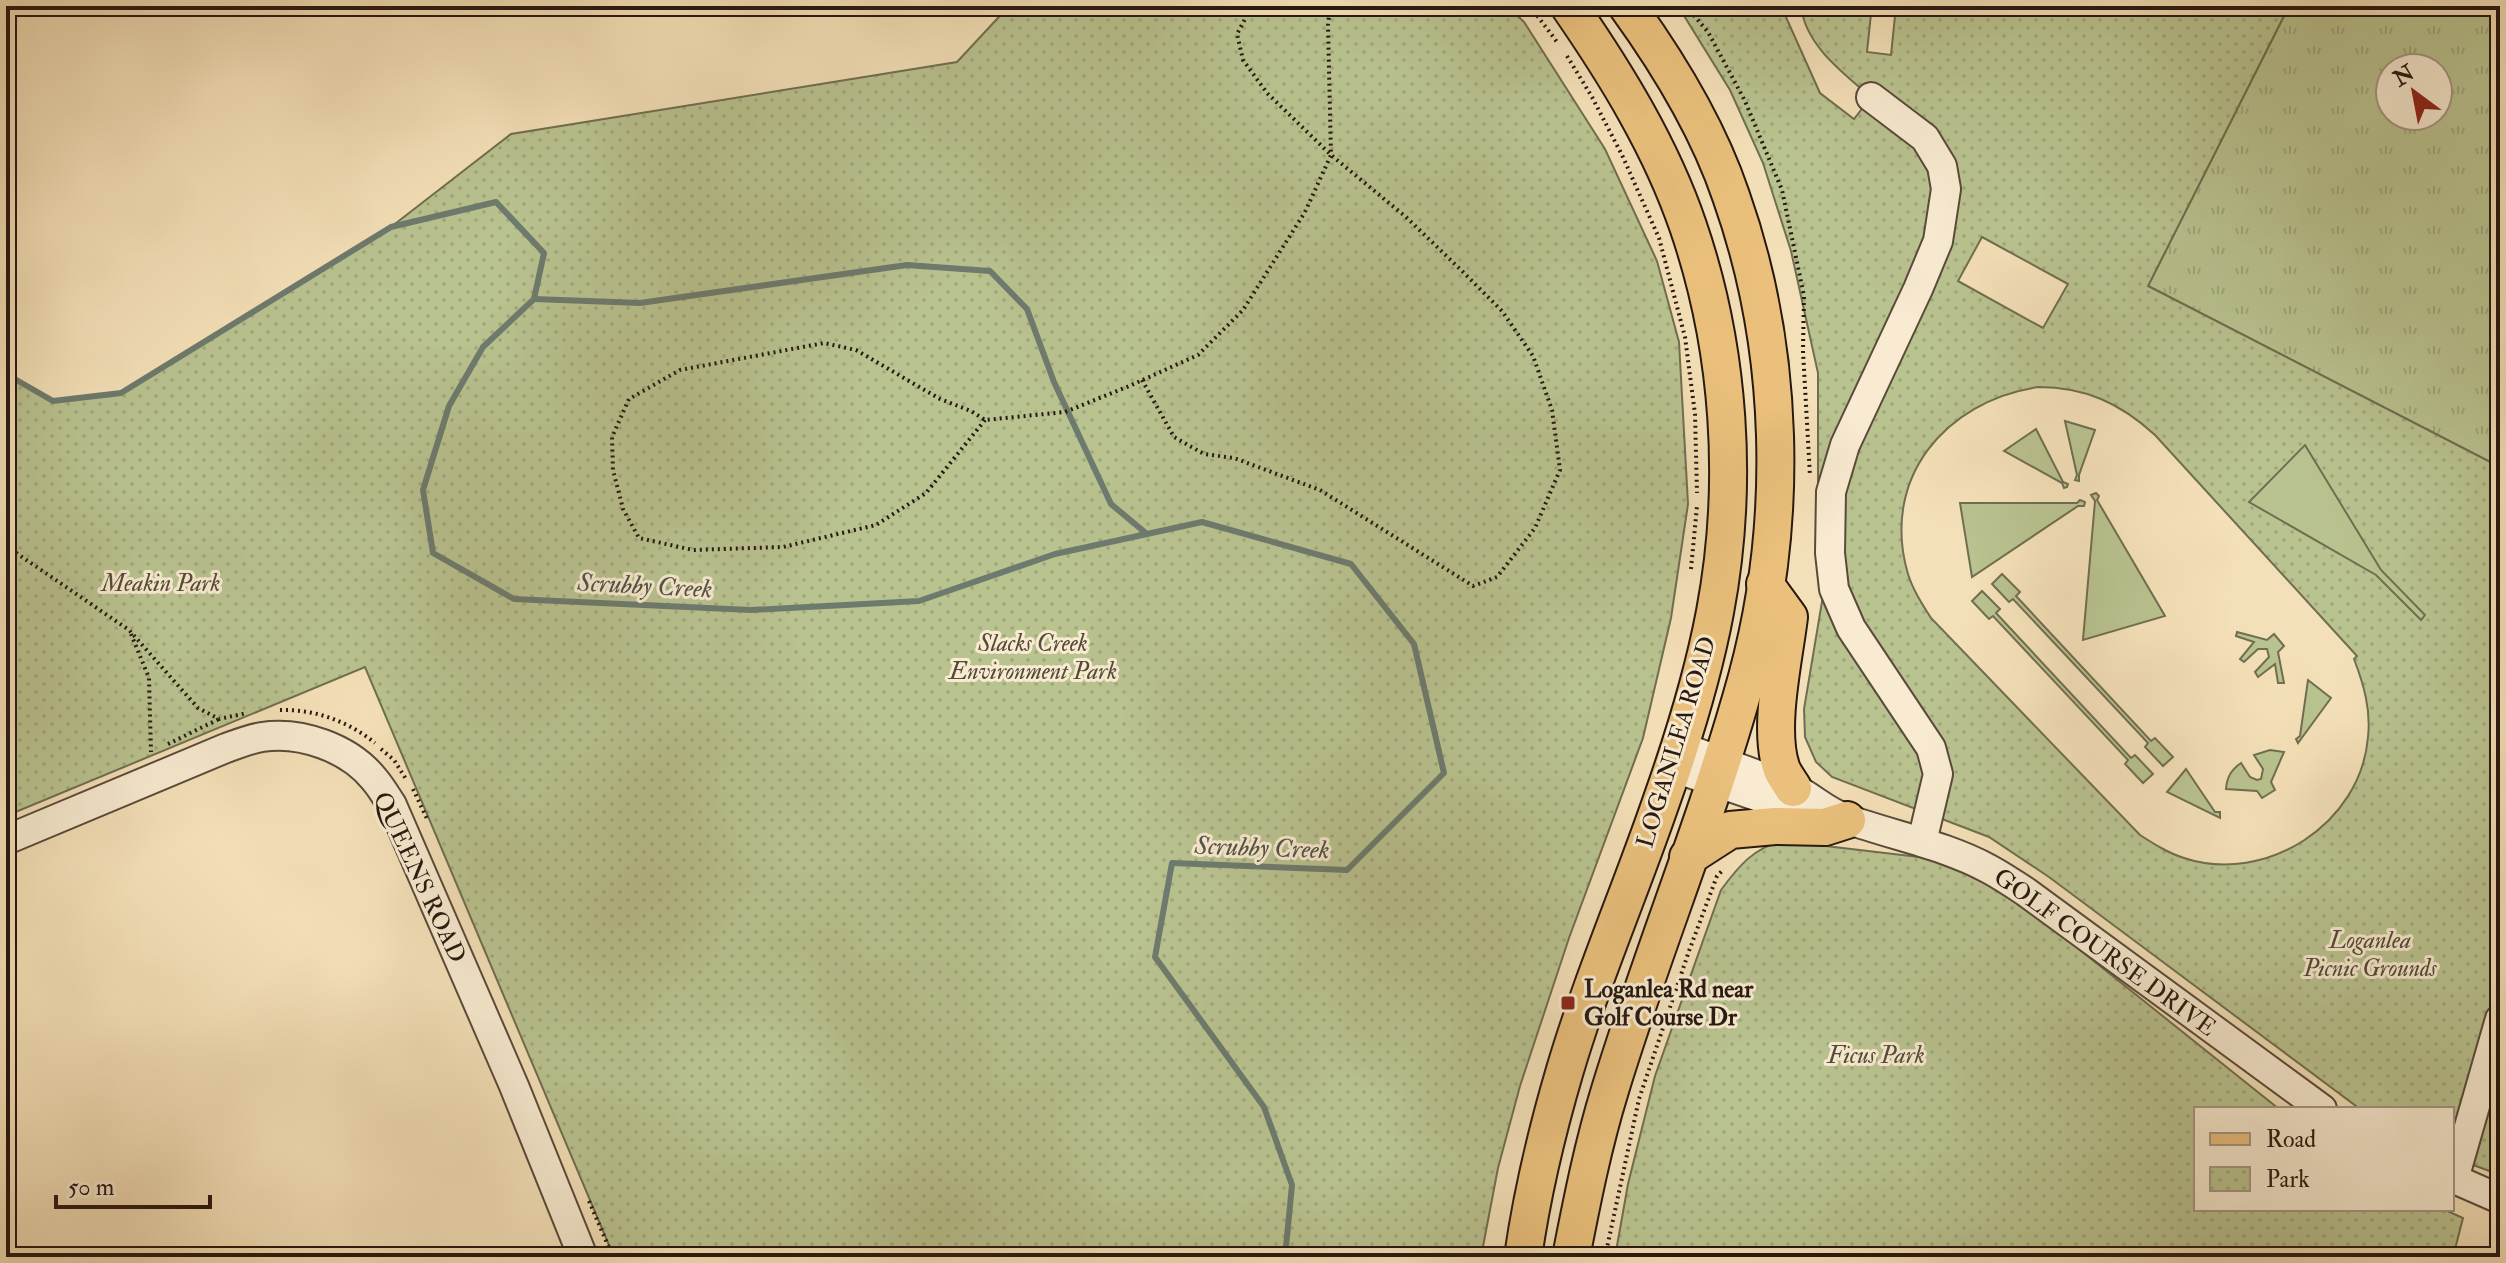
<svg xmlns="http://www.w3.org/2000/svg" width="2506" height="1263" viewBox="0 0 2506 1263" font-family="'IM FELL Double Pica',serif">
	<style>
		.grass { fill: url(#grass-tufts); stroke: #706e50; stroke-width: 2; fill-rule: evenodd }
		.park { fill: url(#park-dots); stroke: #706e50; stroke-width: 2; fill-rule: evenodd }
		.pitch { fill: #b9c390; stroke: #706e50; stroke-width: 2 }
		.lines { fill: none; stroke-linecap: round; stroke-linejoin: round }
		.stream { stroke: #6d7b6e; stroke-width: 6 }
		.minor-casing { stroke: #5a4a39; stroke-width: 32 }
		.major-casing { stroke: #27180f; stroke-width: 40 }
		.path { stroke: #27180f; stroke-width: 4; stroke-dasharray: 2 4; stroke-linecap: butt }
		.minor { stroke: #f8ebd1; stroke-width: 28 }
		.major { stroke: #eac07c; stroke-width: 36 }
		.poi-dot { fill: #8f2418; stroke: #f8ebd1; stroke-width: 3 }
		.labels { text-anchor: middle; stroke-width: 6; stroke-linejoin: round; paint-order: stroke }
		.park-label { font-size: 24px; font-style: italic; fill: #534b36; stroke: #f8ebd1 }
		.street-label { font-size: 24px; fill: #27180f; stroke: #f8ebd1 }
		.poi-label { font-size: 24px; font-weight: bold; fill: #27180f; stroke: #f8ebd1; text-anchor: start }
		.water-label { font-size: 26px; font-style: italic; fill: #505246; stroke: #f8ebd1 }
	</style>
	<defs>
		<pattern id="grass-tufts" width="24" height="20" patternUnits="userSpaceOnUse" patternTransform="scale(2)"><rect width="24" height="20" fill="#b9c390"/><path d="M3 7l-1-3M5 7V3M7 7l1-3M15 17l-1-3M17 17v-4M19 17l1-3" fill="none" stroke="#9fa77b"/></pattern>
		<pattern id="park-dots" width="8" height="8" patternUnits="userSpaceOnUse" patternTransform="scale(2)"><rect width="8" height="8" fill="#b9c390"/><path d="M2 2h.1M6 6h.1" fill="none" stroke="#9fa77b" stroke-width="1.8" stroke-linecap="round"/></pattern>
	</defs>
	<rect width="100%" height="100%" fill="#f4e0b8"/>
	<filter id="stains"><feTurbulence type="fractalNoise" baseFrequency=".0025" numOctaves="4"/><feColorMatrix values="0 0 0 0 .2 0 0 0 0 .09 0 0 0 0 .02 0 0 0 .5 -.17"/></filter>
	<radialGradient id="worn" r=".72"><stop offset=".6" stop-color="#630" stop-opacity="0"/><stop offset="1" stop-color="#630" stop-opacity=".3"/></radialGradient>
	<!-- grass -->
	<path class="grass" d="M2289 6H2500V467L2148 286ZM2390 68H2438V116H2390Z"/>
	<!-- park -->
	<g class="park">
		<polygon points="1009,6 1507,6 1524,22 1605,149 1657,261 1679,342 1688,504 1671,618 1643,738 1569,938 1520,1086 1498,1168 1481,1257 614,1257 365,667 6,816 6,374 54,401 121,393 391,227 511,134 957,62"/>
		<path d="M1678 6H1781L1820 93 1854 119 1871 97C1843 73 1805 45 1801 6H2289L2148 286 2500 467V1175L2452 1157V1109H2360L2049 877 1989 837 1832 777 1816 762 1805 737 1804 709 1827 572 1828 511 1818 482V373L1791 251 1763 163 1730 90ZM1871 14 1895 16 1891 55 1867 52ZM1982 237 2068 284 2043 328 1958 281ZM2038 387C2085 387 2120 403 2155 435L2357 656 2354 659C2364 685 2371 710 2368 737 2361 824 2266 885 2184 858 2168 853 2154 844 2140 835L1931 618C1922 604 1913 590 1908 574 1880 479 1945 401 2038 387Z"/>
		<path d="M1783 841 1953 861 2025 906 2279 1109H2196V1209H2443L2463 1218 2453 1257H1615L1628 1184 1655 1076 1721 890C1738 867 1754 847 1783 841Z"/>
	</g>
	<!-- pitch -->
	<g class="pitch">
		<polygon points="2065,421 2095,430 2079,475 2079,481 2075,480 2077,475"/>
		<polygon points="2036,429 2063,482 2068,484 2067,487 2064,488 2062,483 2004,451"/>
		<polygon points="2305,445 2381,570 2425,615 2421,620 2376,575 2249,502"/>
		<polygon points="2096,493 2099,496 2097,500 2165,616 2083,640 2095,501 2091,495"/>
		<polygon points="2080,500 2085,502 2084,506 2078,506 1972,577 1960,503 2077,503"/>
		<polygon points="2002,574 2020,592 2016,596 2151,741 2155,738 2173,757 2163,766 2145,747 2148,743 2013,599 2009,602 1992,584"/>
		<polygon points="1982,591 2000,609 1996,613 2131,758 2135,755 2153,774 2143,783 2125,764 2128,760 1993,616 1989,619 1972,601"/>
		<polygon points="2237,632 2267,640 2274,634 2284,646 2278,652 2284,683 2278,683 2275,664 2258,677 2255,672 2269,657 2267,649 2258,649 2244,662 2240,659 2254,642 2236,636"/>
		<polygon points="2308,680 2331,698 2298,743 2296,739 2300,736"/>
		<path d="M2270 750 2284 752 2271 782 2275 790 2262 798 2257 791 2226 789C2227 777 2231 770 2241 763L2250 777 2257 780 2261 779 2263 769 2254 755Z"/>
		<polygon points="2186,769 2215,812 2220,812 2220,818 2167,792"/>
	</g>
	<g class="lines">
		<!-- stream -->
		<g class="stream">
			<polyline points="534,299 640,303 907,265 990,271 1027,309 1054,382 1111,504 1147,534"/>
			<polyline points="6,374 53,401 121,393 391,227 496,202 544,253 534,299 483,347 449,406 423,490 433,553 514,599 751,610 919,601 1055,554 1202,522 1351,564 1414,644 1444,773 1347,870 1172,863 1155,957 1264,1107 1292,1185 1285,1257"/>
		</g>
		<defs>
			<g id="minor">
				<polyline points="1871,97 1925,138 1942,166 1946,189 1938,241 1918,289 1845,445 1831,492 1830,553 1834,589 1851,628 1931,748 1938,774 1922,842"/>
				<path d="M1679 746 1793 788C1812 797 1826 812 1847 819 1894 836 1945 845 1989 869 2002 876 2014 884 2026 892L2322 1109"/>
				<polyline points="1672,767 1797,810 1806,810"/>
				<path d="M6 840 226 748C237 744 250 739 262 737 301 731 349 748 374 779 381 787 386 796 392 805L514 1086 583 1257"/>
				<polyline points="2452,1178 2500,1199"/>
				<polyline points="2454,1179 2500,1019"/>
			</g>
			<g id="major">
				<path d="M1765 584 1789 617C1784 659 1768 727 1781 767 1783 774 1789 781 1793 788"/>
				<polyline points="1688,857 1730,830 1775,826 1825,827 1847,820"/>
				<path d="M1523 1257C1532 1194 1547 1131 1565 1070 1592 979 1630 892 1661 802 1683 740 1703 676 1715 612 1739 485 1730 348 1688 226 1661 147 1616 74 1569 6"/>
				<path d="M1571 1257C1582 1201 1593 1145 1610 1090 1652 952 1709 816 1747 677 1789 522 1785 348 1731 196 1708 128 1669 64 1627 6"/>
			</g>
		</defs>
		<!-- minor casing -->
		<use href="#minor" class="minor-casing"/>
		<!-- major casing -->
		<use href="#major" class="major-casing"/>
		<!-- path -->
		<g class="path">
			<polyline points="1530,6 1557,42"/>
			<polyline points="1686,6 1708,32 1745,101 1782,190 1804,296 1803,351 1810,476"/>
			<polyline points="1567,56 1592,97 1622,155 1659,238 1685,337 1695,414 1697,493"/>
			<polyline points="1142,380 1174,437 1204,454 1234,458 1320,490 1473,586 1497,577 1535,528 1560,470 1552,410 1533,356 1502,311 1462,271 1406,217 1331,155 1267,93 1243,60 1237,34 1252,6"/>
			<polyline points="985,420 926,493 876,525 783,547 693,550 639,538 623,509 613,470 612,437 629,399 680,370 824,343 856,350 940,399 971,411 985,420 1065,412 1127,387 1198,355 1243,310 1305,212 1331,155 1328,25 1330,6"/>
			<polyline points="6,546 129,630 198,708 219,719 247,713"/>
			<polyline points="1691,569 1697,506"/>
			<polyline points="131,634 149,678 151,752"/>
			<path d="M280 710C314 709 348 721 375 743"/>
			<polyline points="168,744 219,719"/>
			<polyline points="381,749 394,760 406,779"/>
			<polyline points="413,789 428,821"/>
			<polyline points="589,1201 613,1257"/>
			<polyline points="1605,1257 1639,1099 1689,951 1717,876 1724,869"/>
		</g>
		<!-- minor -->
		<use href="#minor" class="minor"/>
		<!-- major -->
		<use href="#major" class="major"/>
	</g>
	<!-- markers -->
	<rect class="poi-dot" x="1560" y="995" width="16" height="16" rx="4"/>
	<g class="labels">
		<!-- park labels -->
		<g class="park-label">
			<text x="161" y="591">Meakin Park</text>
			<text x="1033" y="651">Slacks Creek<tspan x="1033" dy="28">Environment Park</tspan></text>
			<text x="2370" y="948">Loganlea<tspan x="2370" dy="28">Picnic Grounds</tspan></text>
			<text x="1876" y="1063">Ficus Park</text>
		</g>
		<!-- street labels -->
		<g class="street-label">
			<text transform="translate(1676 742) rotate(-73)" y="8">LOGANLEA ROAD</text>
			<text transform="translate(420 877) rotate(65)" y="8">QUEENS ROAD</text>
			<text transform="translate(2105 952) rotate(36)" y="8">GOLF COURSE DRIVE</text>
		</g>
		<!-- poi labels -->
		<g class="poi-label">
			<text x="1584" y="997">Loganlea Rd near<tspan x="1584" dy="28">Golf Course Dr</tspan></text>
		</g>
		<!-- water labels -->
		<g class="water-label">
			<text transform="translate(645 585) rotate(3)" y="9">Scrubby Creek</text>
			<text transform="translate(1262 847) rotate(2)" y="9">Scrubby Creek</text>
		</g>
	</g>
	<!-- margin -->
	<rect width="2506" height="1263" fill="none" stroke="#f4e0b8" stroke-width="32"/>
	<rect x="8" y="8" width="2490" height="1247" fill="none" stroke="#27180f" stroke-width="4"/>
	<rect x="16" y="16" width="2474" height="1231" fill="none" stroke="#27180f" stroke-width="2"/>
	<!-- legend -->
	<rect x="2194" y="1107" width="260" height="104" fill="#f8ebd1" stroke="#a49783" stroke-width="2"/>
	<rect x="2210" y="1133" width="40" height="12" fill="#eac07c" stroke="#a49783" stroke-width="2"/>
	<text x="2266" y="1147" font-size="24" fill="#27180f">Road</text>
	<rect x="2210" y="1167" width="40" height="24" fill="url(#park-dots)" stroke="#a49783" stroke-width="2"/>
	<text x="2266" y="1187" font-size="24" fill="#27180f">Park</text>
	<!-- north arrow -->
	<g transform="translate(2414 92) rotate(328)"><circle r="38" fill="#f8ebd1" stroke="#a49783" stroke-width="2"/>
	<path d="M0-6L14 30L0 20L-14 30Z" fill="#8f2418"/>
	<text y="-12" font-size="22" font-weight="bold" text-anchor="middle" fill="#27180f">N</text>
	</g>
	<!-- scale -->
	<path d="M56 1195v12h154v-12" fill="none" stroke="#27180f" stroke-width="4"/>
	<text x="68" y="1195" font-size="24" fill="#27180f" stroke="#f8ebd1" stroke-width="6" paint-order="stroke">50 m</text>
	<rect width="100%" height="100%" filter="url(#stains)"/>
	<rect width="100%" height="100%" fill="url(#worn)"/>
</svg>
